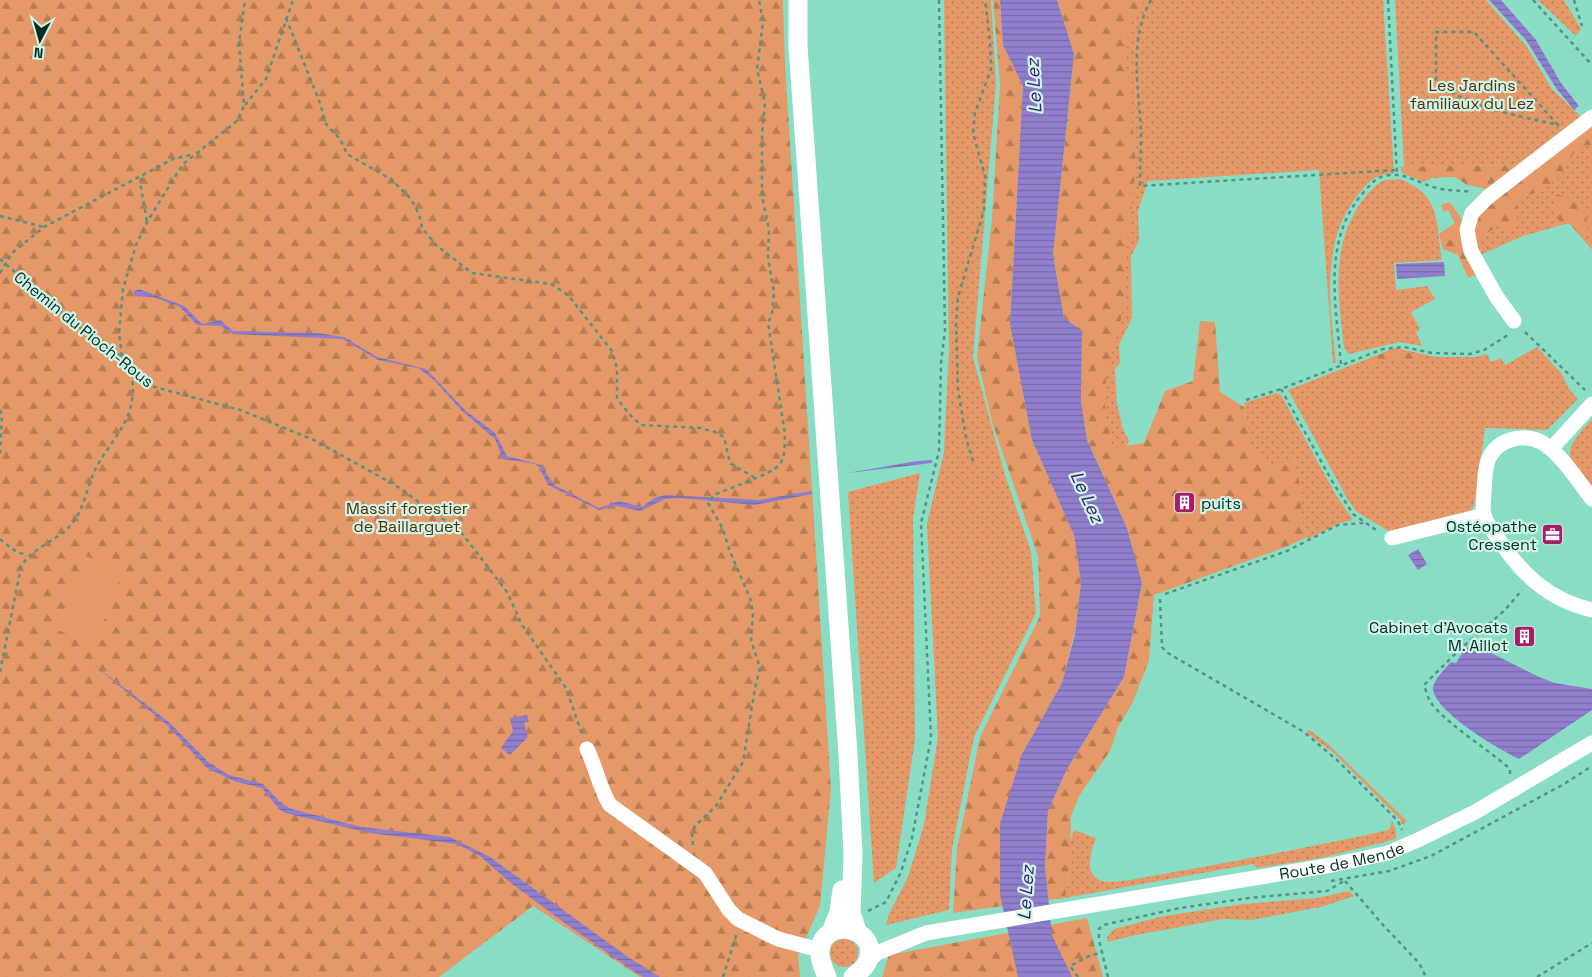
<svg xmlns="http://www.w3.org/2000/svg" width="1592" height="977" viewBox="0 0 1592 977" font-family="'Space Grotesk',sans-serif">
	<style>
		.grass { fill: url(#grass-dots) }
		.forest { fill: url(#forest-firs) }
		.pitch { fill: #e69968 }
		.water { fill: url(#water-rules) }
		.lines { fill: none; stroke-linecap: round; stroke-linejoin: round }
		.path { stroke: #549482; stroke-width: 2.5; stroke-dasharray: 4 4; stroke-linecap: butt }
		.minor { stroke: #fff; stroke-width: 15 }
		.major { stroke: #fff; stroke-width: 19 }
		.labels { text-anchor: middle; stroke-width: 4.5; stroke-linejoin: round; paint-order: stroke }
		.park-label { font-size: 16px; fill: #5e2c03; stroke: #cdf5e8 }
		.street-label { font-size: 16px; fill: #082c23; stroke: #cdf5e8 }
		.poi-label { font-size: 16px; fill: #082c23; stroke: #cdf5e8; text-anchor: end }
		.water-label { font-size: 18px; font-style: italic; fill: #3d1d78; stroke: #cdf5e8 }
	</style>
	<defs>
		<pattern id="grass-dots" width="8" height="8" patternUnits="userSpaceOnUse" patternTransform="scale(1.25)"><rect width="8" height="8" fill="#e69968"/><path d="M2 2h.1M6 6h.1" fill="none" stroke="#b87d55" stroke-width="1.8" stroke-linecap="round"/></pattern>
		<pattern id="forest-firs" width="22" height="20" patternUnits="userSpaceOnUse" patternTransform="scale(1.25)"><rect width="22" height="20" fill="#e69968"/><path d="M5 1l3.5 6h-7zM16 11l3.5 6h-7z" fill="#b87d55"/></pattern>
		<pattern id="water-rules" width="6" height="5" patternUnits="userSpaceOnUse" patternTransform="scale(1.25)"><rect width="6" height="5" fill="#917fcd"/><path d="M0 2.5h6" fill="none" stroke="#7468a6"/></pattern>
	</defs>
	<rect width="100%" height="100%" fill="#8addc5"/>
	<!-- grass -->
	<g class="grass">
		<polygon points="944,0 991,0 996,84 973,357 1005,475 1031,551 1036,613 974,737 952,850 949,910 886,925 889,914 908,877 924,825 938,737 927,524 944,452 949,350"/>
		<path d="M1078 0H1383L1394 173C1373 175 1370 181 1357 196 1320 243 1330 308 1336 363H1333L1319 170 1148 181 1138 211 1139 241 1131 256 1132 318 1119 345 1120 363 1115 369 1117 404 1123 429 1129 441 1124 452 1109 455 1095 435Z"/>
		<polygon points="1395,0 1486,0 1527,47 1552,89 1581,117 1518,165 1404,167"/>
		<polygon points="1538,0 1564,0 1581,29 1576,36"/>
		<polygon points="1592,123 1592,250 1569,223 1523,236 1480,255 1474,242"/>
		<path d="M1400 179C1442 196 1435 220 1442 260L1394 263 1396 290 1427 286 1435 299 1411 312 1420 330 1416 332 1422 346 1399 342 1349 354 1344 348C1339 298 1330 252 1358 207 1364 198 1374 184 1385 180 1389 179 1395 180 1400 179Z"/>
		<polygon points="1537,347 1562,374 1569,389 1578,399 1547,430 1485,428 1474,506 1471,511 1390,532 1357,512 1348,500 1288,390 1395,348 1437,357 1476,357 1487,354 1491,362 1501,358 1505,365"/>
		<polygon points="1276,393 1281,395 1336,495 1353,520 1340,523 1308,539 1301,519 1301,489 1293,457 1275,467 1249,447 1244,403"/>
		<path d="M1592 419V488C1563 454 1562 453 1592 419Z"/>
		<polygon points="920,473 913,519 915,739 896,868 874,883 848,492"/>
		<polygon points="1308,729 1328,744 1407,821 1403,825 1399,818 1334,753 1307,733"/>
		<path d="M1392 821 1396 830V839L1321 858 1258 868 1252 864 1065 898 1070 868 1069 844 1074 830 1096 838C1091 852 1083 875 1102 881 1112 885 1157 875 1169 873 1243 860 1316 846 1389 830Z"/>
		<polygon points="1349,891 1354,896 1321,907 1252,920 1223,919 1131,936 1108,942 1107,937 1114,929 1164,916 1243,904 1317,898"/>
		<circle cx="844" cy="953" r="14"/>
	</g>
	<!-- forest -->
	<g class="forest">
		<polygon points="0,0 783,0 785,64 831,789 820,906 798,956 800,977 640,977 533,906 439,977 0,977"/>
		<polygon points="993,0 1000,0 1003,45 1023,86 1010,324 1032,440 1074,535 1081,582 1075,631 1062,683 1022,754 1000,895 1003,906 953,913 957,849 980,737 1040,616 1038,556 992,422 977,357 992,219 1000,84"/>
		<polygon points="1057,0 1144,0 1131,22 1125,50 1136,164 1126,252 1123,310 1106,377 1105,411 1112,448 1144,443 1165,391 1193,381 1200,321 1215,322 1220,392 1244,407 1251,444 1274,467 1293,456 1301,489 1301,519 1307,537 1286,547 1154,595 1149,660 1133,702 1118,727 1110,751 1079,796 1071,816 1070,868 1065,898 1048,900 1045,866 1048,811 1067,769 1124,677 1142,584 1127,528 1087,440 1081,401 1082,332 1064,318 1053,255 1074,54"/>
		<path d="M1592 121V145C1573 144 1570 164 1560 175 1550 188 1530 194 1516 201L1519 214 1509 230H1502L1500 224 1473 243 1474 216Z"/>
		<polygon points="1518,165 1487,189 1467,185 1455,177 1432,178 1424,182 1402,173 1400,167"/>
		<path d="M1552 194C1574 195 1587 208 1588 230L1580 236 1569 223 1560 225Z"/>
		<polygon points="1450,202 1463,221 1479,273 1468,278 1458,255 1443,249 1439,234 1455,223 1448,210 1444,212 1441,205"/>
		<polygon points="1394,349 1423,356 1423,360 1393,358 1391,351"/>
		<polygon points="1387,352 1389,358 1372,365 1368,362 1368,359"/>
		<polygon points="1087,918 1103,977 882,977 889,955"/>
	</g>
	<!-- pitch -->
	<polygon class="pitch" points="85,556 123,571 95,644 57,630"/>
	<!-- water -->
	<g class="water">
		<polygon points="1000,0 1057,0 1074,54 1053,255 1064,318 1082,331 1081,401 1087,440 1127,528 1142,583 1124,677 1067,769 1048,811 1045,866 1052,935 1072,977 1018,977 1000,895 1000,824 1022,754 1062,683 1075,634 1081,582 1074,535 1032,440 1010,324 1023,86 1003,45"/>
		<polygon points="1489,0 1501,0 1536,40 1561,83 1579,106 1574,110 1556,88 1526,40"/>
		<polygon points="1444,262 1445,276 1397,279 1396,264"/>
		<polygon points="139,289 184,306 202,324 220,320 233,331 317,333 344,337 377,357 426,369 466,411 495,433 507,456 541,465 554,485 599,508 619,501 642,507 654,498 665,495 759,500 811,491 813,494 754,505 679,498 665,499 640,511 617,506 599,510 548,485 539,467 535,464 503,459 495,439 461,410 434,380 418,368 378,360 343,339 233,334 221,326 197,325 180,307 153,297 135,296 133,292"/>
		<polygon points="932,460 932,463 848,473 917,461"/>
		<polygon points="1418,549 1427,564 1418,570 1408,555"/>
		<path d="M1473 644 1539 677 1555 683 1592 689V710L1519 759C1500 750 1433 711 1433 688 1434 679 1445 669 1451 662L1456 663 1464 650Z"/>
		<polygon points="89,661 170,723 208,762 229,775 263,784 282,804 292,809 361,827 450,837 490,857 628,957 660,977 643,977 638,974 566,924 512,884 480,856 457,844 370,833 285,813 279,809 262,788 236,782 207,768 167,725"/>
		<polygon points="527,715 529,721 524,723 528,737 510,755 501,748 513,731 510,718"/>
	</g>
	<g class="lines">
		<!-- path -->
		<g class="path">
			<path d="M1151 0C1128 41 1139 87 1141 132 1141 150 1140 168 1140 186L1397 170"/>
			<polyline points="1388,0 1397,175"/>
			<polyline points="1533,0 1592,65"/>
			<polyline points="1574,0 1582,26"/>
			<polyline points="286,18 320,103 326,124 340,139 347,154 392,180 411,199 419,214 422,228 436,245 472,273 551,284 568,295 612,351 617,368 617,399 632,417 641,425 700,428 715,432 724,437 730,463 755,478"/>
			<polyline points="245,105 266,79 293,0"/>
			<path d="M1558 125 1474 32H1436V83C1472 108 1515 115 1558 125V124"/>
			<polyline points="142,178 140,182 147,222"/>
			<polyline points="0,216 44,227"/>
			<polyline points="0,259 75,324 122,356 132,369 151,386 240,410 314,440 395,485 461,532 507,592 522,625 566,688 583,737"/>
			<polyline points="0,273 12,253 44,227 173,159 194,154"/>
			<polyline points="1525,332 1585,390"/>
			<polyline points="122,356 119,333 123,289 136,245 147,222 183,164 237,121 244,106 239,43 245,0"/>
			<path d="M1341 364C1336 306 1322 242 1362 194 1371 184 1376 176 1390 175 1408 173 1423 186 1441 189 1451 191 1461 190 1471 192"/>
			<polyline points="1281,389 1332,481 1353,514 1379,532"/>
			<polyline points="1246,400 1281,389 1383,349 1404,347 1432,353 1470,354 1484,350 1508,335"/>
			<polyline points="0,410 2,414 0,454"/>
			<polyline points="973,461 966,438 958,389 956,325 958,297 984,210 985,176 973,133 975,113 991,69 990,41 985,0"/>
			<polyline points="0,539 12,549 27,556"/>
			<polyline points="1165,594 1287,551 1338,525 1364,523"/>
			<polyline points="1160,599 1162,647 1166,652 1304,732 1338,761 1398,821 1402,830"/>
			<path d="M0 672 21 567C31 548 55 542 70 526 84 511 86 489 95 470 106 447 129 426 132 400 134 390 132 379 132 369"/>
			<path d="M1510 774V769C1487 748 1450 727 1431 703 1428 698 1426 691 1424 685L1458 651 1505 610 1522 590"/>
			<path d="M693 845 692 833 695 826 716 806 743 762 755 688 760 668 751 640 753 613 750 598 729 549 723 529 708 503 714 495C727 489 772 474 779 465 786 458 784 444 785 434L768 323 772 314 774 293 768 258 769 230 762 196V134L765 103 757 69 763 22 759 0"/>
			<polyline points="1331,881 1389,871 1431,856 1564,784 1592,766"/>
			<polyline points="1345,881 1383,925 1419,963 1426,977"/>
			<polyline points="868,911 886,902 901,872 912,838 931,738 921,523 939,451 941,363 945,330 939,0"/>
			<polyline points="723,977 737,933"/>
			<polyline points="1078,977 1070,966 1091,955 1102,953"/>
			<polyline points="1108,977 1099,940 1099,929 1103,925 1180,908 1249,898 1327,891 1344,881"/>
			<polyline points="1537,977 1592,943"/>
		</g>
		<!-- minor -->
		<g class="minor">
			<polyline points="1514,321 1496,296 1471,251 1467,230 1472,213 1488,197 1592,117"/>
			<polyline points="1551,449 1592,404"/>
			<path d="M1592 499C1579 482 1559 451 1541 442 1523 433 1498 439 1489 458 1484 469 1485 481 1484 492 1484 499 1482 509 1484 515 1486 523 1493 531 1498 538 1521 574 1549 600 1592 610"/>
			<polyline points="1392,538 1484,515"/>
			<path d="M587 749C596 767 599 787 610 805L705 873 729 910 738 919 778 939 820 950"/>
			<path id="s1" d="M867 963 877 953 926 933 1332 865 1388 853 1420 839 1475 812 1592 743"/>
		</g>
		<!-- major -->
		<g class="major">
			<polyline points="798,0 798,46 848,754 853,854 851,913 857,931"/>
			<polyline points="831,932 839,912 842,890"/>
			<path d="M827 977C824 969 819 960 820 951 823 914 883 928 867 963 864 969 858 972 853 977"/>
		</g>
	</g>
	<!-- icons -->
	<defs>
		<symbol id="building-square" viewBox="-11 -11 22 22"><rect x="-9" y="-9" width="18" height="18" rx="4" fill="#a51e67" stroke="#cdf5e8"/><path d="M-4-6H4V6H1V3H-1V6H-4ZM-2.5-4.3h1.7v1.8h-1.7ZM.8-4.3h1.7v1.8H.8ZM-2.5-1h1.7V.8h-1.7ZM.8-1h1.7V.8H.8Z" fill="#fff"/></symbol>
		<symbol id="office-square" viewBox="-11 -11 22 22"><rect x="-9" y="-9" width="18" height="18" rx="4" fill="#a51e67" stroke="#cdf5e8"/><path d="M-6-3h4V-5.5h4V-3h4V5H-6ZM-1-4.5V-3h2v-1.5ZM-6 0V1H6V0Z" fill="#fff"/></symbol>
	</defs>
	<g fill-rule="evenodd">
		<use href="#building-square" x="1172" y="490" width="25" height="25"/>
		<use href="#office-square" x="1540" y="522" width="25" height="25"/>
		<use href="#building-square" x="1512" y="624" width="25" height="25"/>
	</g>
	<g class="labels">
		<!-- park labels -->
		<g class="park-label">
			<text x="1472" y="91">Les Jardins<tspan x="1472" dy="18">familiaux du Lez</tspan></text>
			<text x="407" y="514">Massif forestier<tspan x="407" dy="18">de Baillarguet</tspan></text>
		</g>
		<!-- street labels -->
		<g class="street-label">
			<text transform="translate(84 329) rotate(39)" y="6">Chemin du Pioch-Rous</text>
			<text dy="6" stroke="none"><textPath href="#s1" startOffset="489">Route de Mende</textPath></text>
		</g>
		<!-- poi labels -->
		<g class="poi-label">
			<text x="1201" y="509" text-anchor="start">puits</text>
			<text x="1537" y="532">Ostéopathe<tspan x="1537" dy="18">Cressent</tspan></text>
			<text x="1508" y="633">Cabinet d'Avocats<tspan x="1508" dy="18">M. Aillot</tspan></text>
		</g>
		<!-- water labels -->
		<g class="water-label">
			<text transform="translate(1034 86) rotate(-93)" y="6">Le Lez</text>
			<text transform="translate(1087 497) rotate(65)" y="6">Le Lez</text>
			<text transform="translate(1026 893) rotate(-86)" y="6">Le Lez</text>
		</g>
	</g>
	<!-- north arrow -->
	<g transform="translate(40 40) rotate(186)" stroke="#cdf5e8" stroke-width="4" paint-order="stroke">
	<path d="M0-4L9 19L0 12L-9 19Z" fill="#082c23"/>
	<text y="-8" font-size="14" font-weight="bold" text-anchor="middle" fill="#082c23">N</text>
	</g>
</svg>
